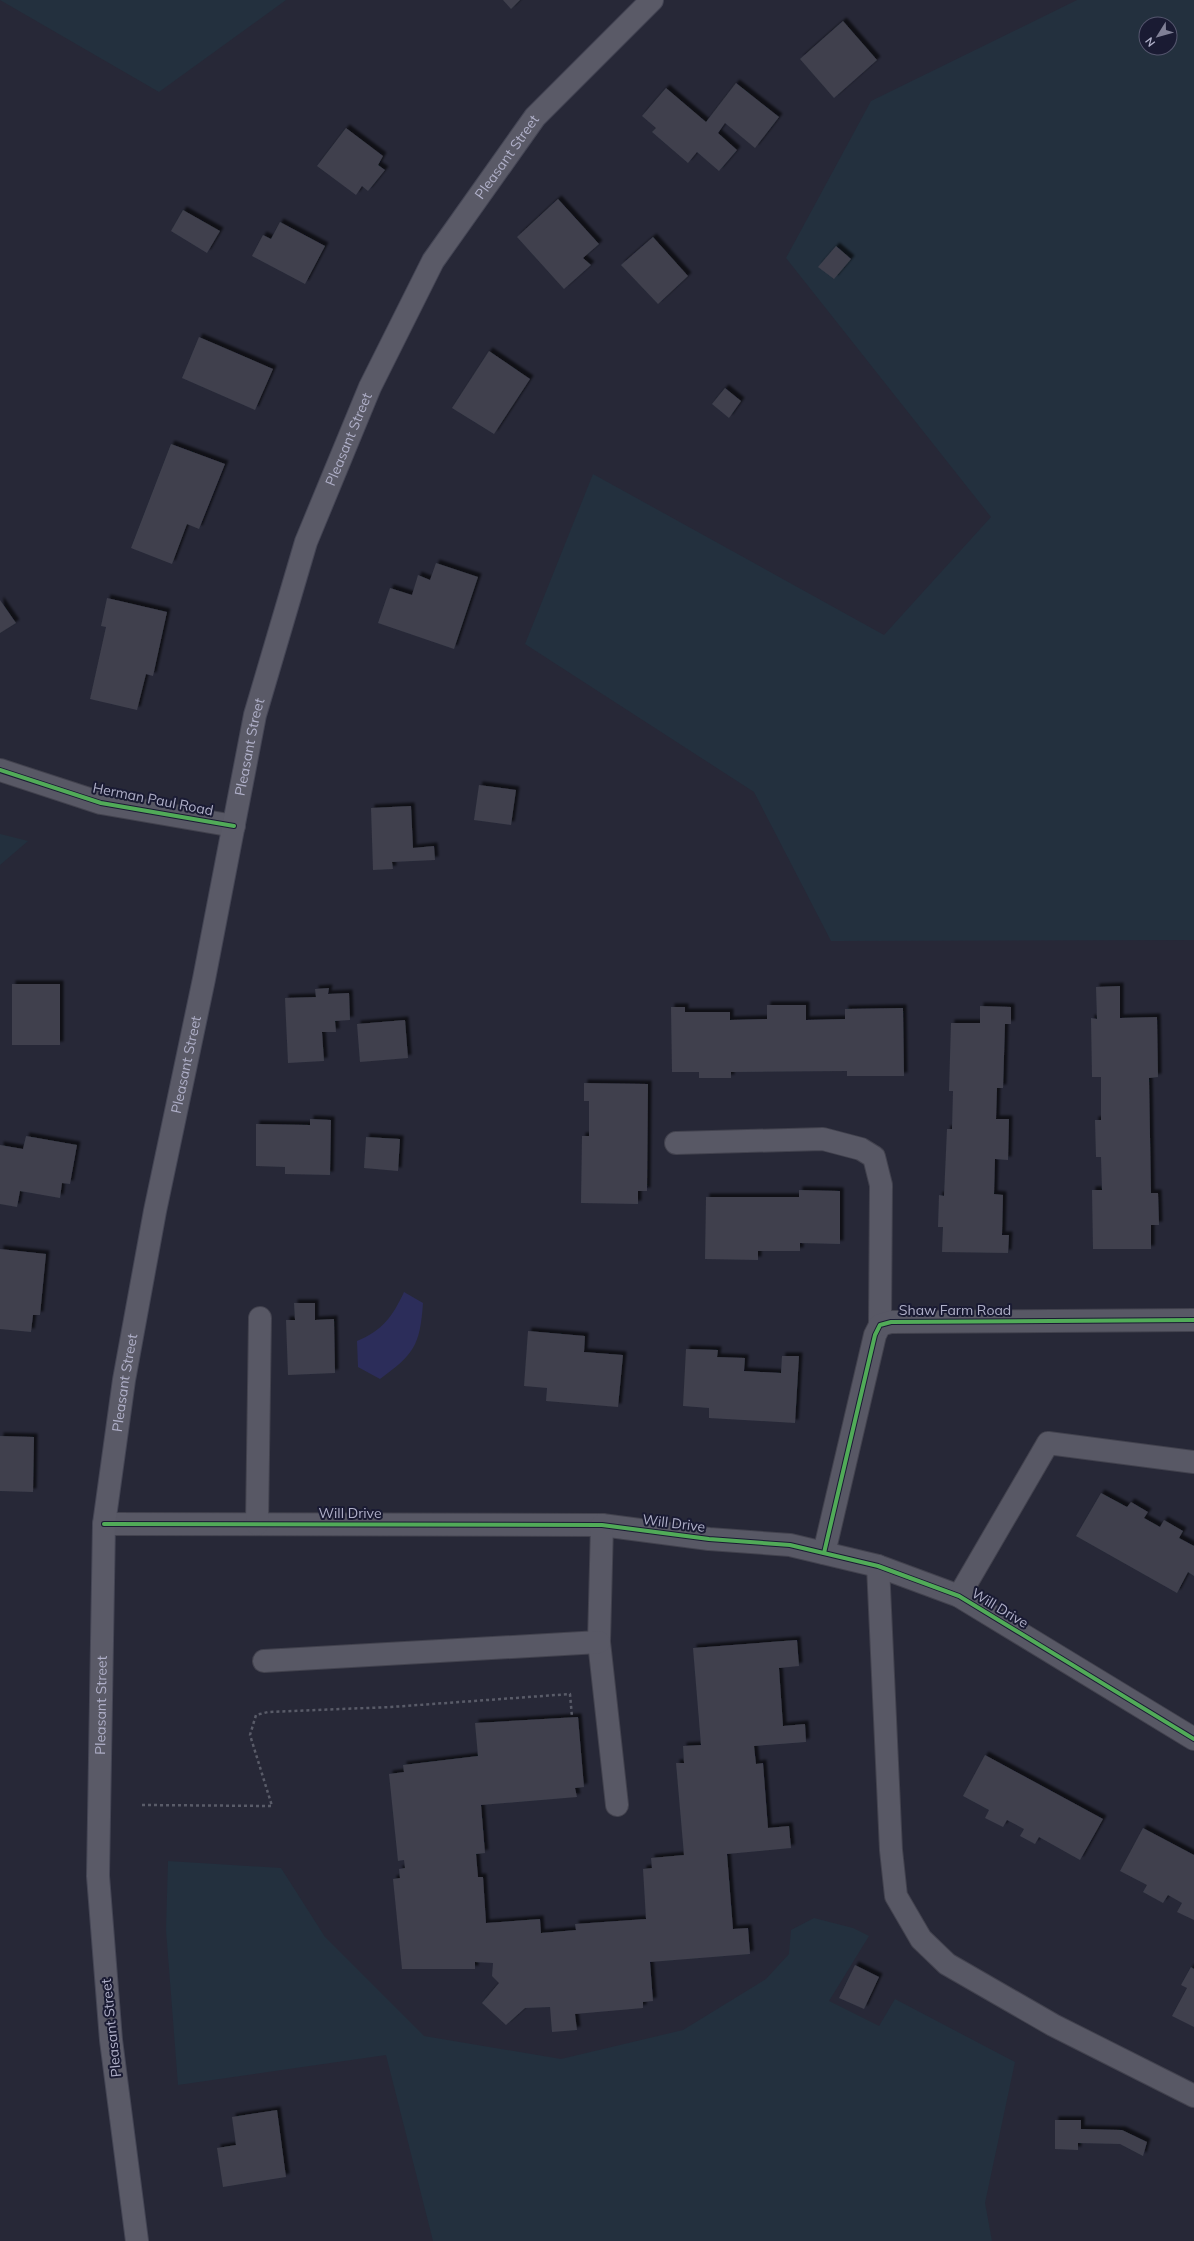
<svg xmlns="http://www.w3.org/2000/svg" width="1194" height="2241" viewBox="0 0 1194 2241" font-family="Mulish,sans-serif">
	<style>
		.green { fill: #23303e; fill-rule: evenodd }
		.water { fill: #2c2d5a }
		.building { fill: #3f404d; filter: url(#shadow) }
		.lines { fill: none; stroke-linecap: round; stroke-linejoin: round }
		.minor-casing { stroke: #42424e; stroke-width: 24 }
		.major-casing { stroke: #444554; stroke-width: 24 }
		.path { stroke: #595b68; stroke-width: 2.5; stroke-dasharray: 3 3; stroke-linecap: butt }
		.minor { stroke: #585865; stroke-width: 22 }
		.major { stroke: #5a5a67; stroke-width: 22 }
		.cycleway-casing { stroke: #1a1b33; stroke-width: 6 }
		.cycleway { stroke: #51ab58; stroke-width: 4 }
		.labels { text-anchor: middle; stroke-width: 4; stroke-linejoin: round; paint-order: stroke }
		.street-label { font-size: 14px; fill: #b0b0c9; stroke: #1a1b33 }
	</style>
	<defs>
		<filter id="shadow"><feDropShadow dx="3.5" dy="-3.5" stdDeviation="1" flood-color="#0009"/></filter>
	</defs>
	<rect width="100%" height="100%" fill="#272837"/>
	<!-- green -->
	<g class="green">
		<polygon points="0,0 286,0 159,92"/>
		<path d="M1077 0H1194V940L831 941 754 792 525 644 593 474 884 635 991 517 786 258 871 101ZM1146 24H1170V48H1146Z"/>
		<polygon points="0,834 28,841 0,865"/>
		<polygon points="168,1861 281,1868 325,1937 424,2036 561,2059 683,2030 766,1979 789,1954 791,1930 814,1918 853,1928 869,1936 829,2001 879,2026 895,1999 1015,2062 985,2203 992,2241 433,2241 386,2055 178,2085 166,1930"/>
	</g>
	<!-- water -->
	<path class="water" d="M404 1292 423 1303C420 1346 414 1354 380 1379L358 1367 357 1341C382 1331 393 1316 404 1292Z"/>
	<!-- building -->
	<g class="building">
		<polygon points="503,0 520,0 511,9"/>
		<polygon points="843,21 877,60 834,98 800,59"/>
		<polygon points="736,83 779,117 755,148 725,123 718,133 737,150 719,171 697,152 688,163 652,132 656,128 642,116 666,88 706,122"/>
		<polygon points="346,128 383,156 378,165 385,170 368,191 362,186 356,195 317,166"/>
		<polygon points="558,199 599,244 583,258 591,265 564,289 517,237"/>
		<polygon points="183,210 220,231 207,253 171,231"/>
		<polygon points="280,222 325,246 305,284 252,256 263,235 271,239"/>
		<polygon points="653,237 688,276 658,304 621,265"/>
		<polygon points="836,246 851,259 834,279 818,267"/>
		<polygon points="199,337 273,369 255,410 182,378"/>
		<polygon points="489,351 530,379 494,434 452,408"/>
		<polygon points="725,388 741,401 729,418 712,404"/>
		<polygon points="171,444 225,464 199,529 187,524 172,564 131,548"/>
		<polygon points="436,563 478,577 454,649 378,623 390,588 412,595 418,575 430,580"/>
		<polygon points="107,598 167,612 153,676 146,674 137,710 90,699 106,627 101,626"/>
		<polygon points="0,600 16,623 0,633"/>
		<polygon points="479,785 516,790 511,825 474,820"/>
		<polygon points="411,806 413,848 434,846 435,860 392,862 393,869 373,870 371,808"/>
		<rect x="12" y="984" width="48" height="61"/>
		<polygon points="1120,986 1120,1018 1157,1017 1158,1077 1149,1078 1151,1193 1158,1193 1159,1225 1151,1225 1151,1249 1093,1249 1092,1190 1102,1190 1101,1157 1096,1157 1095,1120 1101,1120 1101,1077 1092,1077 1091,1018 1097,1019 1096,987"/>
		<polygon points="329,988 328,994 349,993 350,1020 335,1021 336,1032 322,1032 324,1061 288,1063 285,998 316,997 315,989"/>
		<polygon points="767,1005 806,1005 806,1020 845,1019 845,1009 903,1008 904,1076 847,1076 847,1071 731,1072 731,1078 699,1078 699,1072 672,1072 671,1007 685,1007 685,1012 730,1012 730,1020 767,1019"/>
		<polygon points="980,1006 1011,1007 1011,1024 1005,1024 1003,1088 997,1088 996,1119 1009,1119 1008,1160 995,1159 994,1194 1003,1195 1002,1235 1009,1235 1008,1253 942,1252 943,1227 938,1227 939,1195 944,1196 947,1129 952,1129 953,1091 949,1091 951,1023 980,1023"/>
		<polygon points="405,1020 408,1058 360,1062 357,1024"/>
		<polygon points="584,1083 648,1084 647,1191 638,1191 638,1204 581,1203 582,1136 589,1136 589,1101 584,1101"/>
		<polygon points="310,1119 331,1120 330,1175 285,1174 285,1167 256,1166 256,1124 310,1125"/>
		<polygon points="26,1136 77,1145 70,1184 62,1183 60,1198 20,1191 17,1207 0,1204 0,1145 23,1149"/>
		<polygon points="366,1137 400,1139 398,1171 364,1168"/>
		<polygon points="799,1190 840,1191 840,1244 800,1243 800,1251 758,1251 758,1260 705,1259 706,1197 799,1197"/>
		<polygon points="0,1249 46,1254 40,1315 33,1315 31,1332 0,1329"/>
		<polygon points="294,1303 315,1303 315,1320 334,1319 335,1373 288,1375 286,1320 295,1320"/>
		<polygon points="528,1331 585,1336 584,1352 623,1355 618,1407 546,1401 547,1388 524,1386"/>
		<polygon points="686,1349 718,1350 717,1357 745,1358 744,1371 781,1373 782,1356 799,1356 795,1423 709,1418 709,1408 683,1406"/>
		<polygon points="0,1436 34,1437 33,1492 0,1491"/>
		<polygon points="1101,1493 1127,1507 1131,1502 1148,1512 1144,1518 1160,1527 1164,1520 1183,1531 1179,1538 1194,1546 1194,1576 1188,1572 1177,1593 1076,1536"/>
		<polygon points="797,1640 799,1666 779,1668 783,1726 805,1724 806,1742 754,1746 756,1764 763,1763 768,1828 789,1826 791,1848 727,1854 733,1929 748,1928 750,1954 650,1962 653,2001 643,2002 643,2008 575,2014 577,2030 552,2032 550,2007 525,2008 506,2025 482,2003 499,1983 492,1976 493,1963 475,1962 475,1969 402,1969 393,1879 400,1878 399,1869 405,1868 404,1860 398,1861 389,1774 404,1772 403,1765 478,1756 475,1723 578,1717 584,1787 575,1788 577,1797 481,1805 485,1853 476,1854 478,1877 483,1877 486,1923 540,1919 541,1933 576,1930 575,1924 646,1919 643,1869 652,1868 651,1858 684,1855 676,1763 684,1763 683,1746 701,1745 693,1648"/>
		<polygon points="985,1755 1103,1819 1080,1860 1039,1837 1035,1844 1020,1836 1024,1829 1007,1820 1003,1827 985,1818 989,1810 963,1796"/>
		<polygon points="1143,1828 1194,1855 1194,1920 1177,1912 1182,1903 1168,1895 1163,1903 1143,1892 1147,1885 1120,1871"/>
		<polygon points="855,1965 879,1977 864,2009 839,1998"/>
		<polygon points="1191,1967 1194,1969 1194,2027 1172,2016 1187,1988 1181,1985"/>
		<polygon points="277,2110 286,2177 223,2187 217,2148 236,2145 232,2117"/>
		<polygon points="1055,2120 1081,2120 1081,2129 1122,2130 1147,2142 1143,2156 1120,2144 1078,2143 1078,2150 1055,2149"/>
	</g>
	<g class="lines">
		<defs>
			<g id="minor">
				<polyline points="0,770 101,803 234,826"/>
				<polyline points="676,1143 823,1139 861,1149 874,1157 881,1185 880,1325 875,1335 824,1553"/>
				<polyline points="880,1325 891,1322 1194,1320"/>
				<polyline points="104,1524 602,1525 709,1539 790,1545 878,1566 959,1596 1194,1739"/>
				<polyline points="257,1524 260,1318"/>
				<polyline points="602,1525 599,1642 617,1805"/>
				<polyline points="878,1566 891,1850 896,1896 921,1939 947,1964 1053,2025 1194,2096"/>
				<polyline points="959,1596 1048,1443 1194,1462"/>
				<polyline points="264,1661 599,1642"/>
			</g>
			<g id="major">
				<path id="s1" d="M137 2241 111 2040 98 1876 104 1524 124 1380 155 1211 204 979 255 715 306 542 370 387 433 261 535 117 652 0"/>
			</g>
		</defs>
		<!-- minor casing -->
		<use href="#minor" class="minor-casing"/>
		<!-- major casing -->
		<use href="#major" class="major-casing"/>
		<!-- path -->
		<polyline class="path" points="142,1805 272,1806 250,1735 256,1715 268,1712 391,1707 570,1694 572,1717"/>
		<!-- minor -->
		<use href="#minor" class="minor"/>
		<!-- major -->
		<use href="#major" class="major"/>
		<defs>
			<g id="cycleway">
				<polyline points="0,770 101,803 234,826"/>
				<polyline points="104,1524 602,1525 709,1539 790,1545 878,1566 959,1596 1194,1739"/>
				<polyline points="824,1553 875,1335 880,1325 891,1322 1194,1320"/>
			</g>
		</defs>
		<!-- cycleway casing -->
		<use href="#cycleway" class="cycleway-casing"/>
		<!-- cycleway -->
		<use href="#cycleway" class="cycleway"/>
	</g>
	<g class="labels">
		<!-- street labels -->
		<g class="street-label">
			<text dy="5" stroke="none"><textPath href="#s1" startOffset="2159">Pleasant Street</textPath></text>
			<text dy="5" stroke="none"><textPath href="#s1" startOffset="1834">Pleasant Street</textPath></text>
			<text dy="5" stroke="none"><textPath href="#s1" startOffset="1510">Pleasant Street</textPath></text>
			<text transform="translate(153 799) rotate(11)" y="5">Herman Paul Road</text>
			<text dy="5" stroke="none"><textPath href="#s1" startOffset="1186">Pleasant Street</textPath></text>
			<text x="955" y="1315">Shaw Farm Road</text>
			<text dy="5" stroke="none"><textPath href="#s1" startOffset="862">Pleasant Street</textPath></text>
			<text x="350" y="1518">Will Drive</text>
			<text transform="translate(674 1523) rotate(7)" y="5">Will Drive</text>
			<text transform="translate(1000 1608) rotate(31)" y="5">Will Drive</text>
			<text dy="5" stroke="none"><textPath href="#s1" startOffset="538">Pleasant Street</textPath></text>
			<text transform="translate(111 2028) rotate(-96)" y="5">Pleasant Street</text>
		</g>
	</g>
	<!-- north arrow -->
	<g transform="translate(1158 36) rotate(233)"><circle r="19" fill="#1a1b33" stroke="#56576f"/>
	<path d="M0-3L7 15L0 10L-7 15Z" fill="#808096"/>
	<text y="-6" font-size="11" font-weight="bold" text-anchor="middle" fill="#b0b0c9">N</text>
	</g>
</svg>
